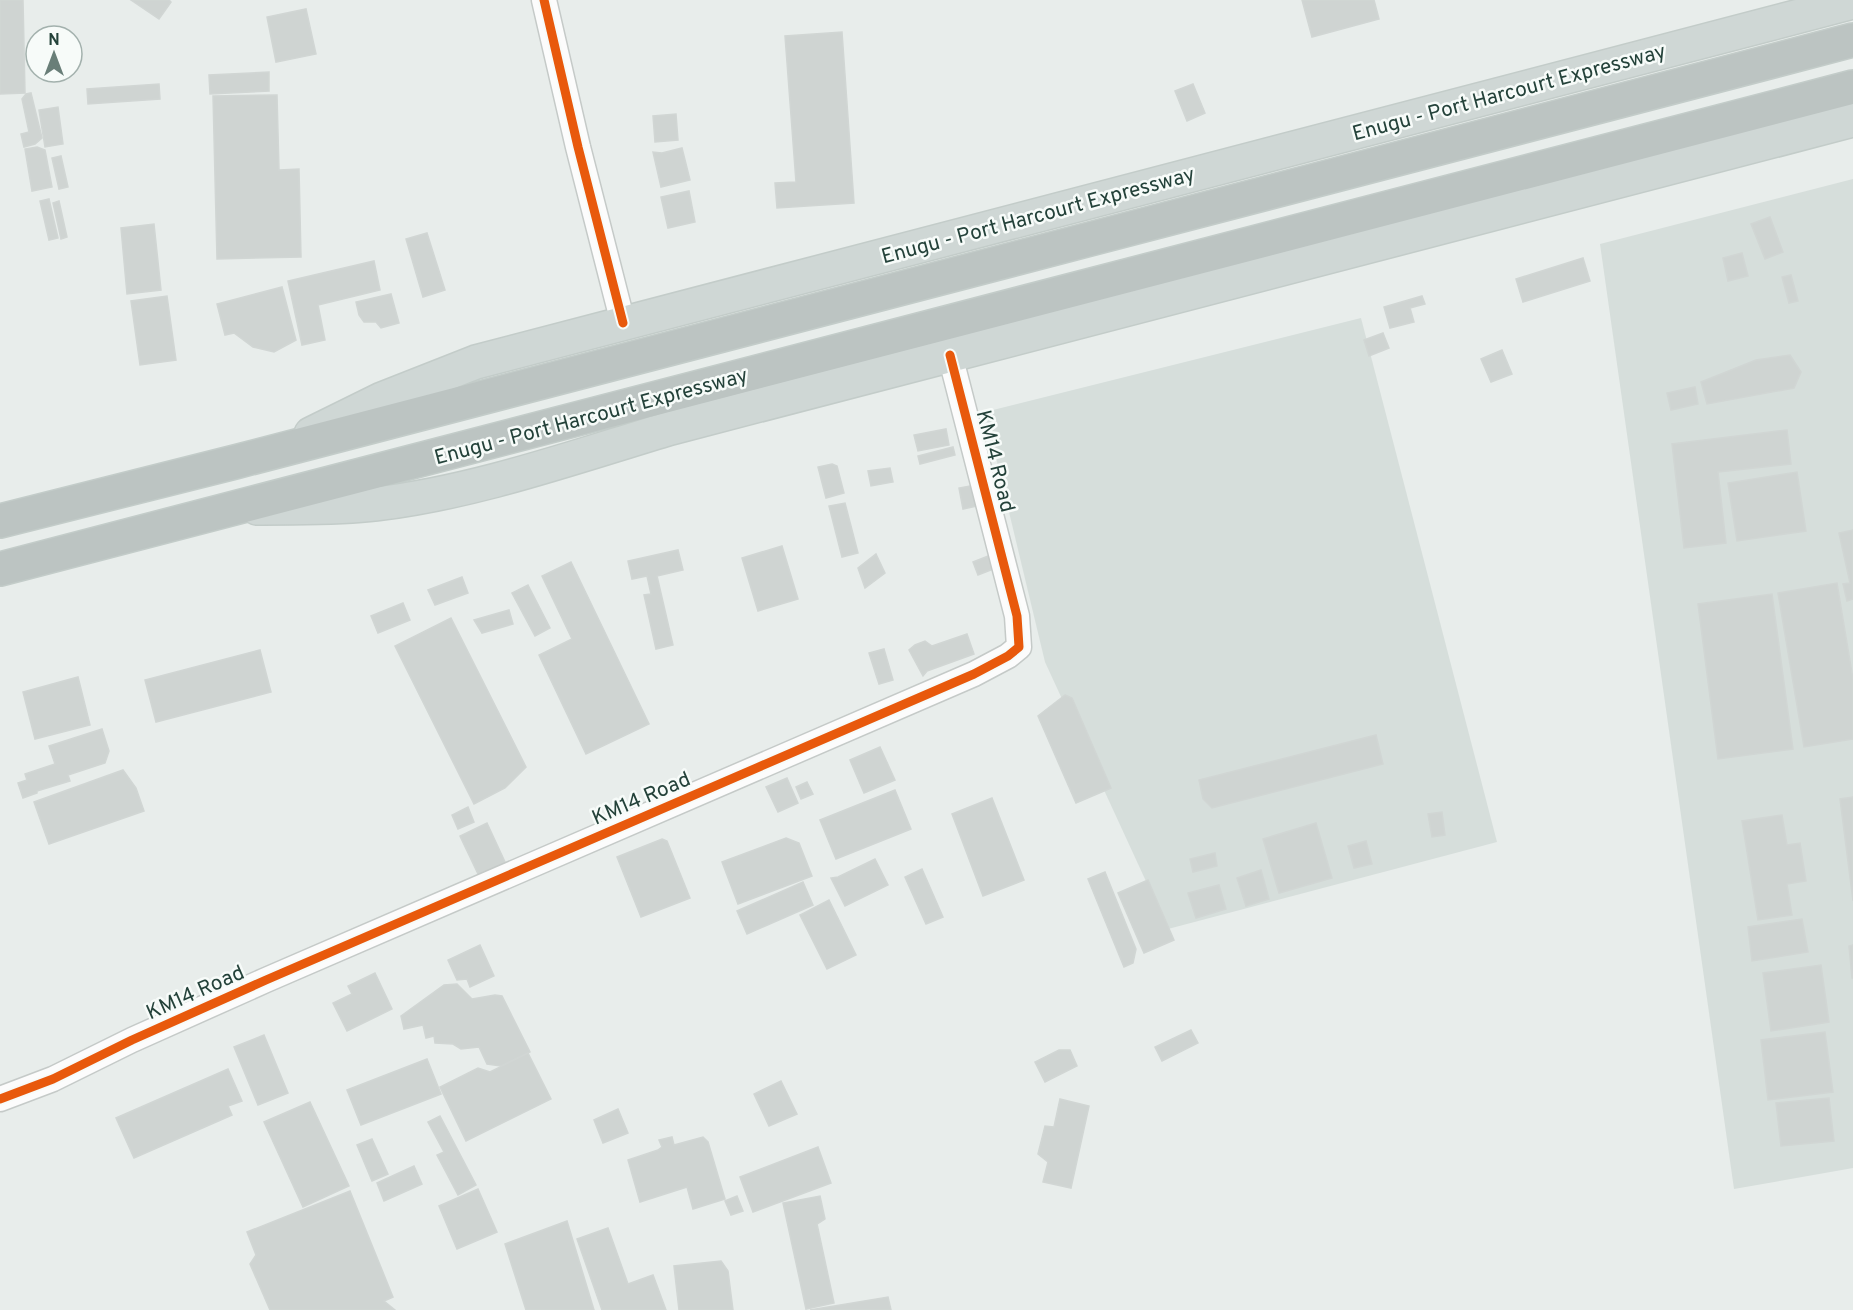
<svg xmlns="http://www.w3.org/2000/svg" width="1853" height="1310" viewBox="0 0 1853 1310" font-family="Overpass,sans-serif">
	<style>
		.built { fill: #d6dedb }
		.building { fill: #cfd4d2; stroke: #d1d6d4; stroke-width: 1.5 }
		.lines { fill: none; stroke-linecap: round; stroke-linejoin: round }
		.street-casing { stroke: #c5cac8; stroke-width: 27 }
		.primary-casing { stroke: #c3ccc9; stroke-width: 36 }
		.highway-casing { stroke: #c3ccc9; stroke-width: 36 }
		.street { stroke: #fcfcfc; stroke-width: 24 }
		.primary { stroke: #cfd7d5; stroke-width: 33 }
		.highway { stroke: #bcc4c2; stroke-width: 33 }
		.cycleway-casing { stroke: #f7fbf9; stroke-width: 13 }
		.cycleway { stroke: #e8590c; stroke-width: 9 }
		.labels { text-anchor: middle; stroke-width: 5; stroke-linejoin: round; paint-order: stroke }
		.street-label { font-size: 21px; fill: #24423a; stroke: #f7fbf9 }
	</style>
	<rect width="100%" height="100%" fill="#e8edeb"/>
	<!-- built -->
	<g class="built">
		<polygon points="1853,179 1853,1168 1734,1189 1600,244"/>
		<polygon points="1361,318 1497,842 1168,929 1045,662 985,412"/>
	</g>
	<!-- building -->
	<g class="building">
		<polygon points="0,0 23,0 25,93 0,94"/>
		<polygon points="131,0 169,0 171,2 159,19"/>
		<polygon points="1302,0 1374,0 1379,19 1312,37"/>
		<polygon points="306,9 316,54 276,62 267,17"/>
		<polygon points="842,32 854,203 777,208 775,183 796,182 785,36"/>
		<polygon points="269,72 269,91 210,94 209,75"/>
		<polygon points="159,84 160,99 88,104 87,89"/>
		<polygon points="1193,84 1205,113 1187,121 1175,91"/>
		<polygon points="31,93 42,138 35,144 24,147 21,134 29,132 22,99 26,94"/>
		<polygon points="277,95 279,170 299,169 301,257 217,259 213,96"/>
		<polygon points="58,107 63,144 45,147 39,110"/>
		<polygon points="676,114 678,140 655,142 653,116"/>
		<polygon points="37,147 45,150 52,187 32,191 25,149"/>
		<polygon points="682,148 690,180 661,187 653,152 662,153"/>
		<polygon points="61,156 68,187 59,189 52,158"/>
		<polygon points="689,191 695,222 668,228 661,197"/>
		<polygon points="49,199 58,238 49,240 40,201"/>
		<polygon points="59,201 67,237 61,239 53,203"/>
		<polygon points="1770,217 1783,252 1765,259 1751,224"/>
		<polygon points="154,224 161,290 127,294 121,228"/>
		<polygon points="427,233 445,290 423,297 406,239"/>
		<polygon points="1742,253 1748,276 1728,281 1723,258"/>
		<polygon points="1583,258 1590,281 1523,302 1516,279"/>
		<polygon points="374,261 380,290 318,305 325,340 302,345 288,281"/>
		<polygon points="1791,275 1798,301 1789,303 1782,277"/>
		<polygon points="282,287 296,340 274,352 253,347 234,333 225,335 217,304"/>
		<polygon points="391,294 399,323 381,328 376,322 364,322 359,315 356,302"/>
		<polygon points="167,296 176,360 140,365 131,301"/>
		<polygon points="1422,296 1425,304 1410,308 1414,322 1390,328 1384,307"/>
		<polygon points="1383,333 1389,348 1369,356 1364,340"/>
		<polygon points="1502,350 1512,374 1491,382 1481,359"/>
		<polygon points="1790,355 1801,372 1794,388 1707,404 1701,382 1756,360"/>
		<polygon points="1695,387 1698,404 1671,410 1667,393"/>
		<polygon points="946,429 949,445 918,451 914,435"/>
		<polygon points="1787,430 1791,464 1718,472 1726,543 1684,548 1672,444"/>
		<polygon points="953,447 955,455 920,464 918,456"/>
		<polygon points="832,464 837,466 844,493 826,498 818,467"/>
		<polygon points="890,468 893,482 871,486 868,471"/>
		<polygon points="1797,472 1806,531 1737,541 1728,483"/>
		<polygon points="991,482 995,502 963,509 959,488"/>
		<polygon points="845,503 858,553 842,557 829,506"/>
		<polygon points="1853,530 1853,599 1847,601 1843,584 1850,583 1839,533"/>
		<polygon points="782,546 798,599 758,611 742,558"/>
		<polygon points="678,550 683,570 657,576 673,645 656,649 644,595 651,594 647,576 632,579 628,561"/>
		<polygon points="1001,551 1006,564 978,575 973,562"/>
		<polygon points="876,554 885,573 865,588 858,568"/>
		<polygon points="571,562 649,724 586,754 539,655 572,639 542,576"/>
		<polygon points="462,577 468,593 435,605 428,590"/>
		<polygon points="1837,583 1853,679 1853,739 1804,747 1778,593"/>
		<polygon points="528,585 550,628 535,636 512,593"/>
		<polygon points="1772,594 1793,749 1718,759 1698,604"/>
		<polygon points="403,603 410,620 378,633 371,616"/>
		<polygon points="509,610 513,624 482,633 474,620"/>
		<polygon points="451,618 526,767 505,788 474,804 395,646"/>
		<polygon points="967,634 974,654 927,671 923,676 909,650 915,645 925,641 932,646"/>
		<polygon points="884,649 893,680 879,684 869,653"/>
		<polygon points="260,650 271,692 156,722 145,680"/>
		<polygon points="78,677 90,725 35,739 23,692"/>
		<polygon points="1065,695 1072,698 1111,788 1076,803 1038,716"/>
		<polygon points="102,729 109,751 105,763 68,775 70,781 37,791 37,793 23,798 18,783 27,780 25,774 55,764 49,746"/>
		<polygon points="1376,735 1383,764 1212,808 1203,799 1199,780"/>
		<polygon points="880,747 895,780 864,793 850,760"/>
		<polygon points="123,770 136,788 144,811 49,844 34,802"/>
		<polygon points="787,778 798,803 778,812 766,787"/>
		<polygon points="807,782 813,794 801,799 796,787"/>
		<polygon points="895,790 911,829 836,859 820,820"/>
		<polygon points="1853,797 1853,901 1840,799"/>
		<polygon points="992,798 1024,880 983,896 952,814"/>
		<polygon points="468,807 474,822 458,829 452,815"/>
		<polygon points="1442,812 1445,835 1432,837 1428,814"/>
		<polygon points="1782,815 1787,845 1800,843 1806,881 1787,884 1792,915 1758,920 1742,821"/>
		<polygon points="487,823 506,864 479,876 460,836"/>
		<polygon points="1316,823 1332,878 1279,893 1263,839"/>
		<polygon points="786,838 799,843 812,876 738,904 722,862"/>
		<polygon points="662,839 667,841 690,898 641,917 617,857"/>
		<polygon points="1366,841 1372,864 1354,868 1348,846"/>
		<polygon points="1215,853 1217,866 1193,872 1190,859"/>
		<polygon points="875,859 888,885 845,906 831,878 838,877"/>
		<polygon points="922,869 943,917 926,924 905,877"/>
		<polygon points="1261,870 1269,899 1246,906 1237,878"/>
		<polygon points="1105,872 1136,949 1133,963 1124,967 1088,879"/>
		<polygon points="1148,880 1174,940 1144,953 1118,893"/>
		<polygon points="803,882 813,905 747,934 737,911"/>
		<polygon points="1219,885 1226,909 1196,918 1188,893"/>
		<polygon points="829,900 856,955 827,969 800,915"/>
		<polygon points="1802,919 1808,952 1752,961 1748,927"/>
		<polygon points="480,945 494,976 470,987 467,979 457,980 448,960"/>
		<polygon points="1853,945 1853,978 1852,978 1849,946"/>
		<polygon points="1821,965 1829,1022 1771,1031 1763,973"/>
		<polygon points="375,973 392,1009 347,1031 333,1003 352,994 348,986"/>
		<polygon points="457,984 472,999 495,995 502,996 530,1052 501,1066 487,1064 479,1047 461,1049 453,1044 435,1043 434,1036 426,1038 423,1025 404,1029 401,1016 444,985"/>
		<polygon points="1191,1030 1198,1043 1162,1061 1155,1047"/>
		<polygon points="1825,1032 1833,1092 1768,1100 1761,1040"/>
		<polygon points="264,1035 288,1093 258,1105 234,1047"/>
		<polygon points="1059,1050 1070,1050 1077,1066 1045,1082 1035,1062"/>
		<polygon points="528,1053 551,1099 466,1141 440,1087 478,1068 490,1072"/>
		<polygon points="427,1059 441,1094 361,1125 347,1090"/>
		<polygon points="228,1069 242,1101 228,1106 232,1115 134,1158 116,1118"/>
		<polygon points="781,1081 797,1114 769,1126 754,1094"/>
		<polygon points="1829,1098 1834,1141 1781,1146 1776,1103"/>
		<polygon points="1060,1099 1089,1106 1071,1188 1043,1182 1048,1162 1038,1154 1045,1126 1054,1127"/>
		<polygon points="310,1102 349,1186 303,1207 264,1122"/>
		<polygon points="618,1109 628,1133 603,1143 594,1120"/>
		<polygon points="440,1116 476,1185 458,1195 437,1155 444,1152 428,1122"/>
		<polygon points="672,1137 674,1145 703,1137 708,1142 725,1199 693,1209 687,1187 640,1202 628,1160 658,1150 662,1147 659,1140"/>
		<polygon points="372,1139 388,1174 372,1181 357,1145"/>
		<polygon points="818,1147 831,1183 753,1212 740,1177"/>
		<polygon points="414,1166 422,1184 384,1201 377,1183"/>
		<polygon points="478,1189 497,1232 457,1249 439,1206"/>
		<polygon points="350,1191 393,1297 384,1301 395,1310 270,1310 250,1264 256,1255 247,1232"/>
		<polygon points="737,1196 743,1211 731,1215 725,1201"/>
		<polygon points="820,1196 825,1219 817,1224 834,1303 806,1309 783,1203"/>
		<polygon points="567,1221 594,1310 526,1310 505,1244"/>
		<polygon points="608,1228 628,1284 653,1275 666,1310 602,1310 577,1239"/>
		<polygon points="721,1261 728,1271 733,1310 679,1310 674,1266"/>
		<polygon points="888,1297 891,1310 810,1310"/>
	</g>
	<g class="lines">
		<defs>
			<g id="street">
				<polyline points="544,0 578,147 623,323"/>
				<polyline points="0,1099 53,1079 132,1040 266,980 974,674 1008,656 1019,647 1017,616 950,355"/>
			</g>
			<g id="primary">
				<polyline points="311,434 382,399 476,362 1853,2"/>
				<path d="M257 508C296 507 337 509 376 504 476 492 574 457 671 428L1853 120"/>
			</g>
			<g id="highway">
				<polyline points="0,521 235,462 1853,40"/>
				<polyline points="0,569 1853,87"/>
			</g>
		</defs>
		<!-- street casing -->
		<use href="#street" class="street-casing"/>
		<!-- primary casing -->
		<use href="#primary" class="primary-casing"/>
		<!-- highway casing -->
		<use href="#highway" class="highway-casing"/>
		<!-- street -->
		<use href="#street" class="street"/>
		<!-- primary -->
		<use href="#primary" class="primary"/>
		<!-- highway -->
		<use href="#highway" class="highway"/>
		<defs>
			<g id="cycleway">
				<polyline points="544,0 578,147 623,323"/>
				<polyline points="0,1099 53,1079 132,1040 266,980 974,674 1008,656 1019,647 1017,616 950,355"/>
			</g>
		</defs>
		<!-- cycleway casing -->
		<use href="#cycleway" class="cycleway-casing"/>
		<!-- cycleway -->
		<use href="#cycleway" class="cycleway"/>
	</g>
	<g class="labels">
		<!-- street labels -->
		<g class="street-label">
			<text transform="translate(1509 92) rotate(-15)" y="7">Enugu - Port Harcourt Expressway</text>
			<text transform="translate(1038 215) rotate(-15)" y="7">Enugu - Port Harcourt Expressway</text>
			<text transform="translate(591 416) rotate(-15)" y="7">Enugu - Port Harcourt Expressway</text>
			<text transform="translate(996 461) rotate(76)" y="7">KM14 Road</text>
			<text transform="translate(641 798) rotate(-23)" y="7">KM14 Road</text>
			<text transform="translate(195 992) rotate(-24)" y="7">KM14 Road</text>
		</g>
	</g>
	<!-- north arrow -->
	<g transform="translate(54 54)"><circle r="28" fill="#f7fbf9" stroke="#a3b1ad" stroke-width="1.5"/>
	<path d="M0-4.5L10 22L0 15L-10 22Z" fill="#697e78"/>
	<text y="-9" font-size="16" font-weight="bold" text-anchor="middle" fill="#24423a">N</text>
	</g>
</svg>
